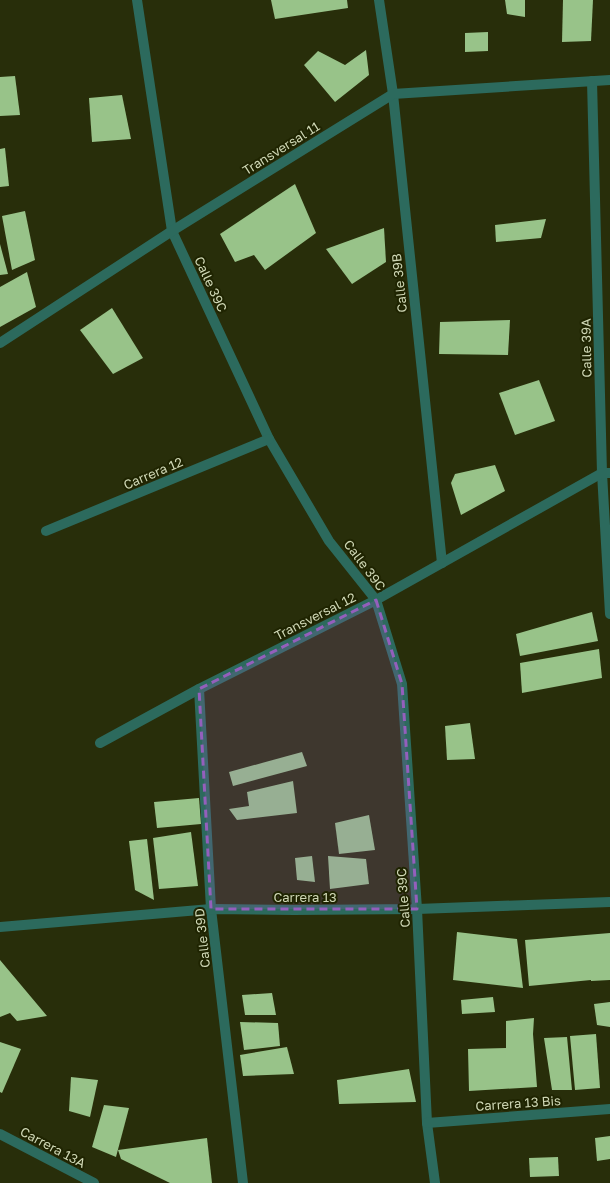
<svg xmlns="http://www.w3.org/2000/svg" width="610" height="1183" viewBox="0 0 610 1183" font-family="'Golos Text',sans-serif">
	<style>
		.building { fill: #98c389 }
		.lines { fill: none; stroke-linecap: round; stroke-linejoin: round }
		.minor { stroke: #2c6a5d; stroke-width: 10 }
		.marked { fill: #945fbc; fill-opacity: 0.2; stroke: #945fbc; stroke-width: 3; stroke-dasharray: 8 5; stroke-linejoin: round }
		.labels { text-anchor: middle; stroke-width: 4; stroke-linejoin: round; paint-order: stroke }
		.street-label { font-size: 13px; fill: #cfd7b5; stroke: #1f2401 }
	</style>
	<rect width="100%" height="100%" fill="#282e0a"/>
	<!-- building -->
	<g class="building">
		<polygon points="271,0 347,0 348,8 275,19"/>
		<polygon points="505,0 525,0 525,17 507,14"/>
		<polygon points="563,0 593,0 591,41 562,42"/>
		<polygon points="488,32 488,51 465,52 465,33"/>
		<polygon points="366,50 369,75 335,102 304,65 318,51 345,65"/>
		<polygon points="15,76 20,115 0,116 0,77"/>
		<polygon points="122,95 131,139 92,142 89,98"/>
		<polygon points="5,148 9,186 0,187 0,149"/>
		<polygon points="295,184 316,233 265,270 254,255 235,262 220,234"/>
		<polygon points="25,211 35,260 12,270 2,216"/>
		<polygon points="546,219 541,238 496,242 495,225"/>
		<polygon points="384,228 386,262 352,284 326,249"/>
		<polygon points="0,244 8,274 0,275"/>
		<polygon points="27,272 36,307 0,327 0,287"/>
		<polygon points="112,308 143,358 113,374 80,330"/>
		<polygon points="510,320 508,355 439,354 440,322"/>
		<polygon points="539,380 555,421 515,435 499,393"/>
		<polygon points="495,465 505,491 461,515 451,483 455,474"/>
		<polygon points="592,612 598,641 520,656 516,634"/>
		<polygon points="599,649 602,678 522,693 520,663"/>
		<polygon points="470,723 475,759 447,760 445,726"/>
		<polygon points="302,752 307,766 233,786 229,772"/>
		<polygon points="293,781 297,813 237,820 229,809 249,806 247,792"/>
		<polygon points="199,798 201,824 157,828 154,802"/>
		<polygon points="369,815 375,850 339,854 335,823"/>
		<polygon points="191,832 198,886 159,889 153,838"/>
		<polygon points="147,839 154,900 135,890 129,841"/>
		<polygon points="312,856 315,882 297,880 295,858"/>
		<polygon points="328,856 366,859 369,884 330,889"/>
		<polygon points="457,932 517,939 523,988 453,980"/>
		<polygon points="610,933 610,980 591,981 591,980 529,986 525,940"/>
		<polygon points="0,960 47,1016 17,1021 10,1013 0,1017"/>
		<polygon points="272,993 276,1015 245,1015 242,995"/>
		<polygon points="493,997 495,1012 462,1014 461,1000"/>
		<polygon points="610,1002 610,1027 597,1025 594,1004"/>
		<polygon points="534,1018 533,1034 537,1087 469,1091 468,1049 506,1048 506,1021"/>
		<polygon points="240,1022 278,1023 280,1046 244,1050"/>
		<polygon points="596,1034 600,1088 575,1090 570,1036"/>
		<polygon points="567,1037 572,1090 552,1090 544,1038"/>
		<polygon points="0,1042 21,1049 2,1093 0,1092"/>
		<polygon points="287,1047 294,1074 243,1076 240,1055"/>
		<polygon points="409,1069 416,1102 339,1104 337,1080"/>
		<polygon points="71,1077 98,1080 90,1117 69,1111"/>
		<polygon points="104,1105 129,1108 116,1157 92,1147"/>
		<polygon points="610,1136 610,1159 597,1161 595,1138"/>
		<polygon points="207,1138 212,1183 170,1183 121,1159 118,1150"/>
		<polygon points="558,1157 559,1176 530,1177 529,1158"/>
	</g>
	<g class="lines">
		<!-- minor -->
		<g class="minor">
			<polyline points="137,0 172,231 269,439 329,541 376,600 402,684 417,909 427,1123 435,1183"/>
			<polyline points="379,0 393,94 442,563"/>
			<polyline points="592,81 602,473 610,614"/>
			<polyline points="0,343 172,231 393,94 610,80"/>
			<polyline points="46,531 269,439"/>
			<polyline points="199,689 211,909 243,1183"/>
			<polyline points="100,743 199,689 376,600 602,473 610,473"/>
			<polyline points="0,927 211,909 294,910 417,909 610,902"/>
			<polyline points="427,1123 610,1109"/>
			<polyline points="0,1134 94,1183"/>
		</g>
	</g>
	<!-- marked area -->
	<path class="marked" d="M376 600 402 684 417 909H211L199 689Z"/>
	<g class="labels">
		<!-- street labels -->
		<g class="street-label">
			<text transform="translate(281 148) rotate(-32)" y="5">Transversal 11</text>
			<text transform="translate(399 283) rotate(-96)" y="5">Calle 39B</text>
			<text transform="translate(211 284) rotate(65)" y="5">Calle 39C</text>
			<text transform="translate(586 348) rotate(-91)" y="5">Calle 39A</text>
			<text transform="translate(153 473) rotate(-23)" y="5">Carrera 12</text>
			<text transform="translate(365 565) rotate(53)" y="5">Calle 39C</text>
			<text transform="translate(315 616) rotate(-27)" y="5">Transversal 12</text>
			<text x="305" y="902">Carrera 13</text>
			<text transform="translate(403 898) rotate(-94)" y="5">Calle 39C</text>
			<text transform="translate(202 938) rotate(-96)" y="5">Calle 39D</text>
			<text transform="translate(518 1103) rotate(-4)" y="5">Carrera 13 Bis</text>
			<text transform="translate(53 1147) rotate(28)" y="5">Carrera 13A</text>
		</g>
	</g>
</svg>
